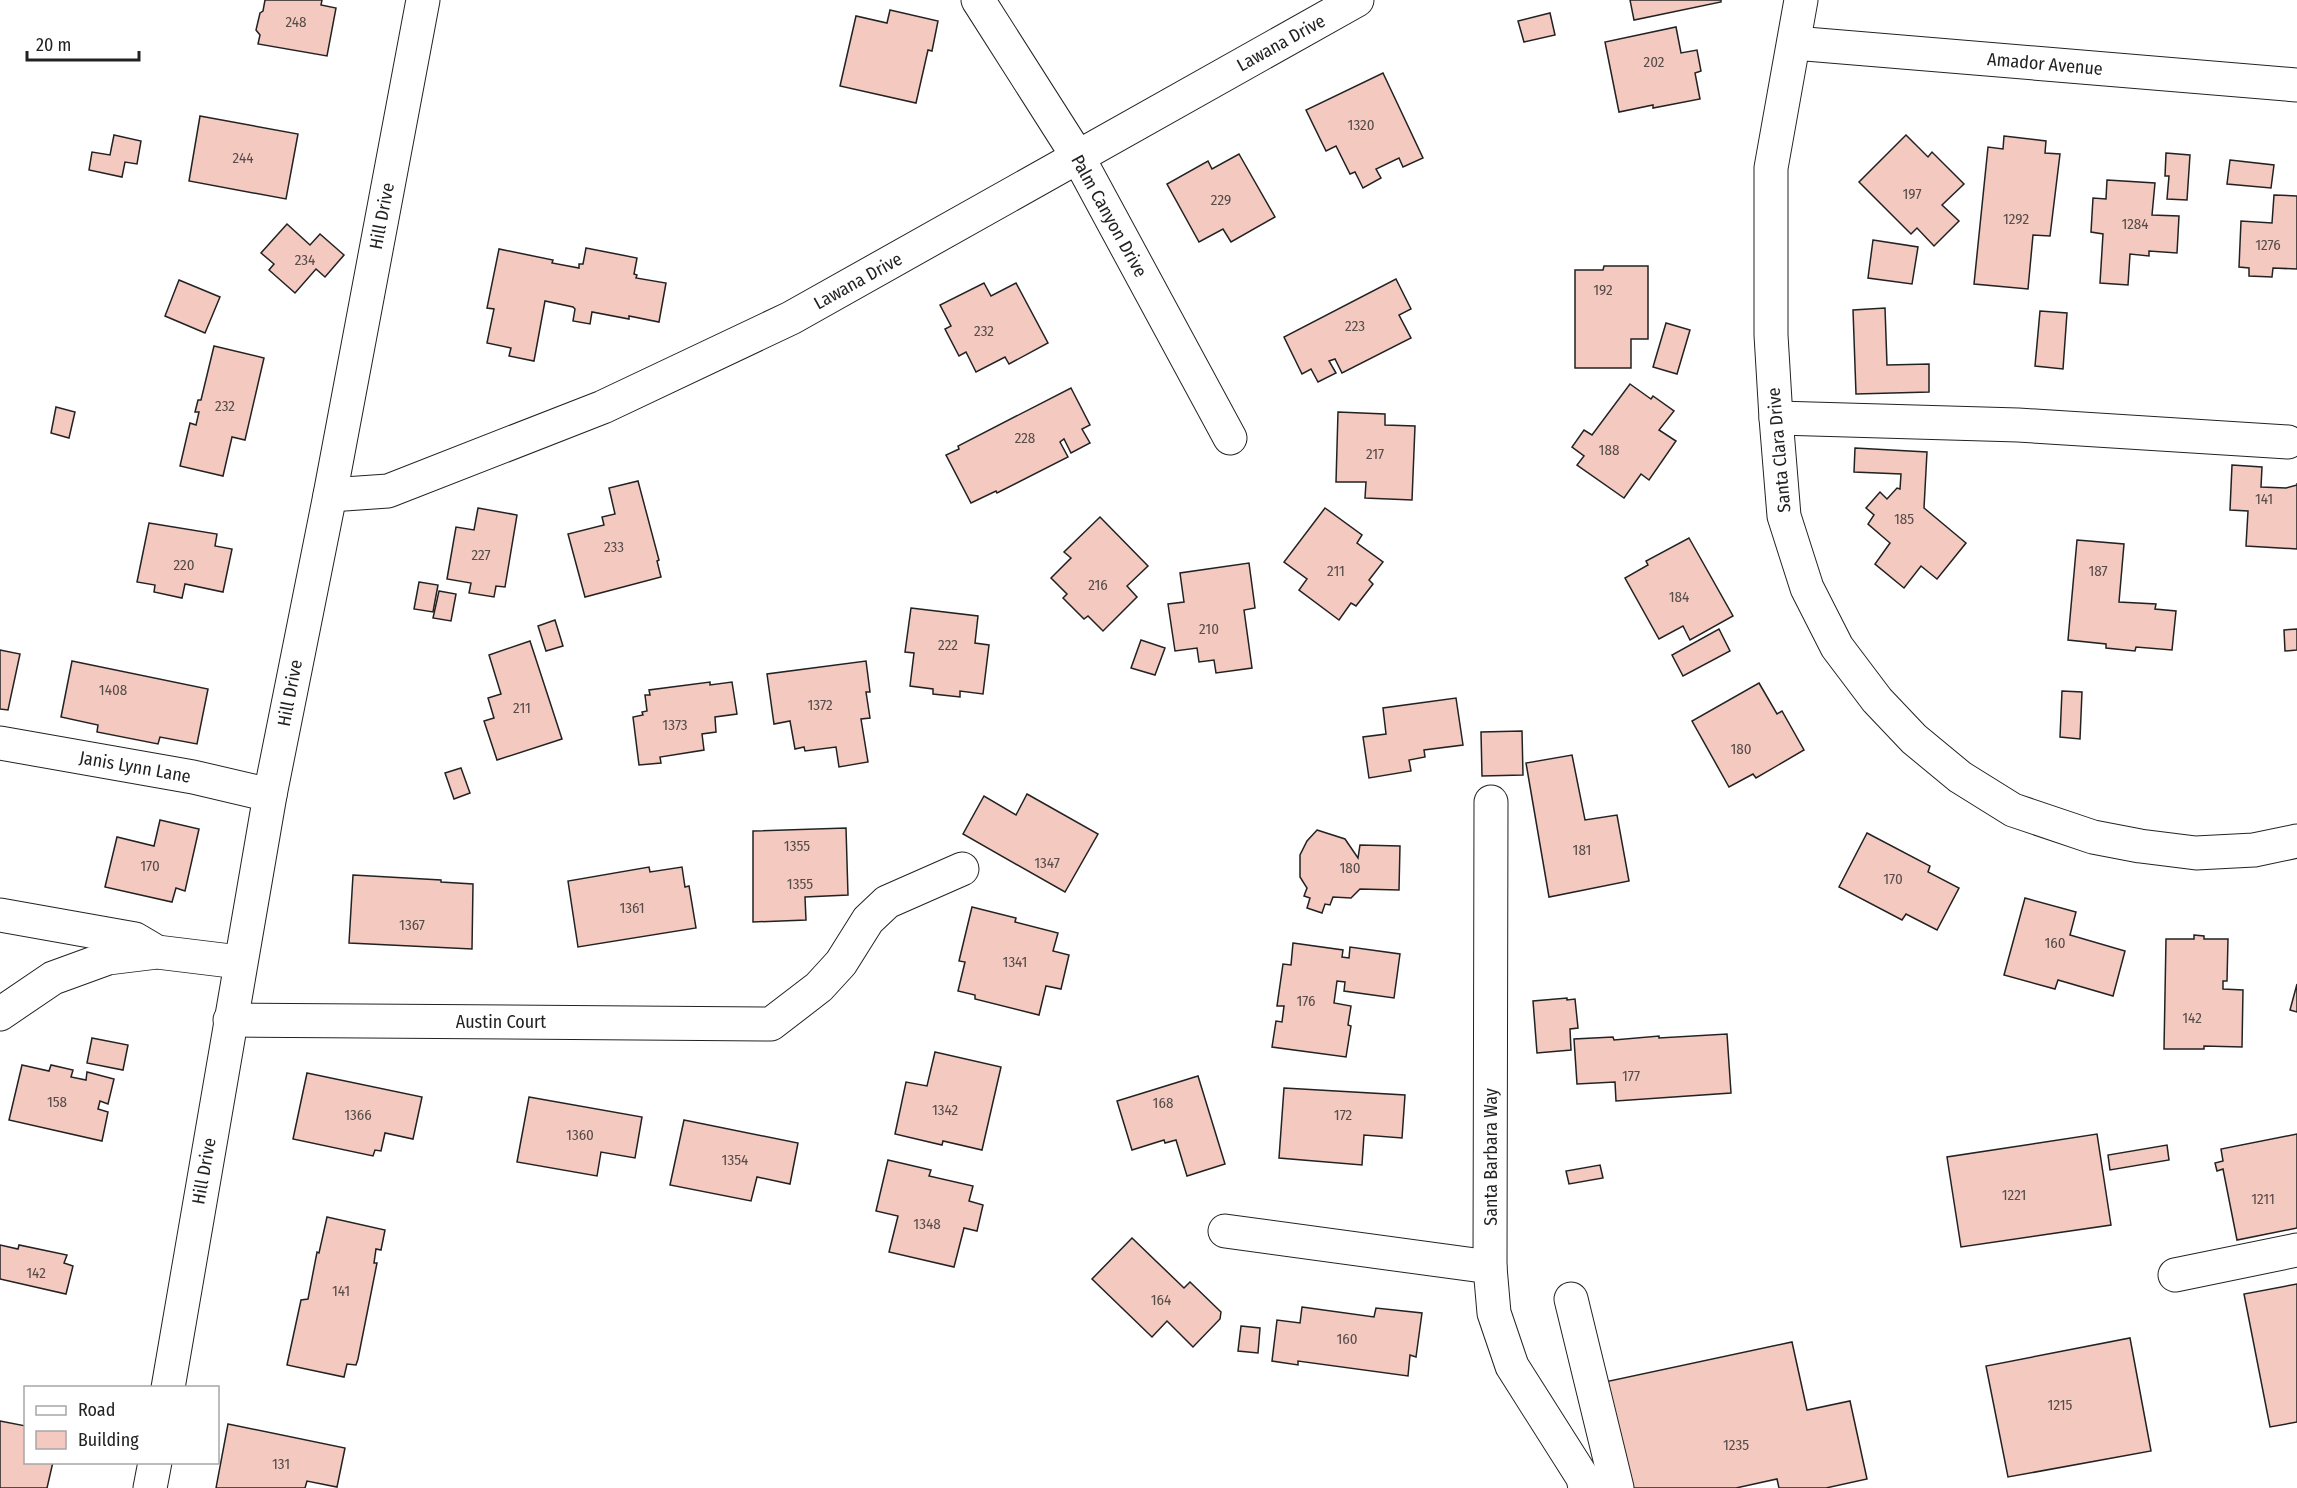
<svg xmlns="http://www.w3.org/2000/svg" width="2297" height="1488" viewBox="0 0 2297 1488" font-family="'Fira Sans Condensed',sans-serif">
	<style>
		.building { fill: #f3c9c0; stroke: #222; stroke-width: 1.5 }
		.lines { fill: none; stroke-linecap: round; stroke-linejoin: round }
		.minor-casing { stroke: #222; stroke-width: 35 }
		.minor { stroke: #fff; stroke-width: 33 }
		.labels { text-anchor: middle; stroke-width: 4.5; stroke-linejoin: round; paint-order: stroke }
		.number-label { font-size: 15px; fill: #564c4a }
		.street-label { font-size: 18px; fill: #222; stroke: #fff }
	</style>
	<rect width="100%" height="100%" fill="#fff"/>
	<!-- building -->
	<g class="building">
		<polygon points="265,0 322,0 321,5 336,8 327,56 258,44 260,35 256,30 260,13 263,11"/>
		<polygon points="1630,0 1721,0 1721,2 1634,20"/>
		<polygon points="890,10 938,21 932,51 928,50 916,103 840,86 856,16 887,23"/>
		<polygon points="1550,13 1555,35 1524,42 1518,21"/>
		<polygon points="1676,27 1681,53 1697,50 1701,71 1695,73 1700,99 1653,108 1653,105 1619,112 1605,42"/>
		<polygon points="1383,73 1423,158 1403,167 1399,158 1376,169 1381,178 1363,188 1355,172 1350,174 1336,146 1326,151 1306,110"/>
		<polygon points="200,116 298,134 286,199 189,181"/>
		<polygon points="114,135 141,141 137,164 125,162 122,177 89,170 92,152 110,155"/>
		<polygon points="1906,135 1928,157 1932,152 1964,184 1942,205 1959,221 1934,246 1917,228 1911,234 1859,182"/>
		<polygon points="2004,136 2046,141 2045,153 2060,154 2050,236 2033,235 2028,289 1974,284 1988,147 2003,149"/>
		<polygon points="2166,153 2190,155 2187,200 2167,199 2169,176 2165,176"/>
		<polygon points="1239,154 1275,217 1231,242 1223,229 1199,242 1167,184 1208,161 1212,169"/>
		<polygon points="2230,160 2274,165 2271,188 2227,184"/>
		<polygon points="2107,180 2155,183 2152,215 2179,216 2177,253 2149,251 2149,256 2130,254 2128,285 2100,283 2103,234 2091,232 2093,198 2106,199"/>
		<polygon points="2274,195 2297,196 2297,269 2273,268 2272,277 2249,276 2249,268 2239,267 2241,221 2272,223"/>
		<polygon points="287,224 310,245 320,234 344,255 325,277 316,269 295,293 269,270 274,264 261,253"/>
		<polygon points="1873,240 1918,247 1912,284 1868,278"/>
		<polygon points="586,248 637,258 634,274 637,275 636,278 666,283 659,322 629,316 629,319 592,312 590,324 573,321 575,309 573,307 545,301 534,361 509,356 511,348 487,343 494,309 487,308 499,249 553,260 552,263 579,268 579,264 583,264"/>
		<polygon points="1604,266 1648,266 1648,339 1631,339 1631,368 1575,368 1575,270 1603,270"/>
		<polygon points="1396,279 1411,309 1399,315 1411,338 1342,373 1335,359 1329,361 1336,373 1318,382 1311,369 1302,374 1284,337"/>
		<polygon points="179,280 220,297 205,333 165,316"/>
		<polygon points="984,283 991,296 1016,283 1048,343 1009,364 1005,357 976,372 966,352 959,356 945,329 951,326 940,305"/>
		<polygon points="1885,308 1887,365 1929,364 1929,392 1856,394 1853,310"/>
		<polygon points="2040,311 2067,313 2063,369 2035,366"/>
		<polygon points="1666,323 1690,330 1677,374 1653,367"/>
		<polygon points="214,346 264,358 245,440 232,437 223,476 180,466 190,423 196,425 199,412 195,412 198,400 201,400"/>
		<polygon points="1630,384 1651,399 1653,396 1674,411 1659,430 1676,441 1649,480 1641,474 1624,498 1577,465 1584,456 1572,447 1584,430 1592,435"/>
		<polygon points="1071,388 1090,425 1082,429 1090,443 1071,453 1064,439 1060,442 1068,457 997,493 996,491 971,503 946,455 959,449 958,446"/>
		<polygon points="56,407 75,412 69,438 51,433"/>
		<polygon points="1338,412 1385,414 1385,425 1415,426 1412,500 1365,498 1366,482 1336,482"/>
		<polygon points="1855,448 1927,452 1924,508 1966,543 1937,579 1921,566 1904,588 1875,564 1890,543 1868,524 1874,515 1866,508 1880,492 1887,499 1897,488 1900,489 1901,474 1854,472"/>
		<polygon points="2232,465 2262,467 2261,487 2286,488 2297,485 2297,483 2297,549 2246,546 2248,511 2230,510"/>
		<polygon points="638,481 659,560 657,561 661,577 585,597 568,534 604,525 602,517 615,514 609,488"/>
		<polygon points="478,508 517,515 505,587 496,586 494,597 469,593 471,583 447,579 456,527 474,530"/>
		<polygon points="1325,508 1362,535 1357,543 1383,562 1369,580 1373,584 1356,606 1351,603 1339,620 1299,590 1307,579 1284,562"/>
		<polygon points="1100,517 1148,566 1127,586 1137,597 1103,631 1088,616 1084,619 1063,598 1067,594 1051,578 1071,558 1064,552"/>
		<polygon points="149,523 217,534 215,546 232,549 223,592 185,584 182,598 154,592 155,585 137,582"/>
		<polygon points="1689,538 1733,616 1690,640 1683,626 1659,639 1625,578 1648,565 1646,561"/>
		<polygon points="2077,540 2124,544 2119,602 2156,604 2155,609 2176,611 2172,650 2136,647 2135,651 2106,648 2106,644 2068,640"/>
		<polygon points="1249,563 1255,608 1244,610 1252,668 1216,673 1214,660 1199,662 1197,648 1175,651 1168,604 1184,602 1180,573"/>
		<polygon points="419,582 438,585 433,612 414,609"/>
		<polygon points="439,591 456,594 451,621 433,618"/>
		<polygon points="911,608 978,616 975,643 989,645 983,694 960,691 960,697 933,694 933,689 910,686 914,653 905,652"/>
		<polygon points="555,620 563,646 546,651 538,626"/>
		<polygon points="1719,629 1730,651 1683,676 1672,655"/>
		<polygon points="2297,629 2297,650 2285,651 2284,630"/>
		<polygon points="1141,640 1165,648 1155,675 1131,668"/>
		<polygon points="530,641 562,739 497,760 484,721 494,718 488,698 501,694 489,655"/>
		<polygon points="0,650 20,654 8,710 0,709"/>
		<polygon points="72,661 208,689 197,744 160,737 158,744 97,732 98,725 61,717"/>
		<polygon points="866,661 870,692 866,692 870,718 861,719 868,762 839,767 836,747 805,751 804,747 795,749 790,721 774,724 767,674"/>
		<polygon points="710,682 710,685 732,682 737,714 715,717 716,732 702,734 704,750 660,757 661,763 639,765 633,717 643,715 642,712 647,711 645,695 650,695 649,690"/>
		<polygon points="1759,683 1777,714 1782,711 1804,750 1756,778 1753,774 1729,787 1692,721"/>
		<polygon points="2062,691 2082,692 2080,739 2060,737"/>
		<polygon points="1456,698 1463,745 1424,750 1425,757 1409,760 1411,771 1369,778 1363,737 1386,734 1383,708"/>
		<polygon points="1522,731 1523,775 1482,776 1481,732"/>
		<polygon points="1572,755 1585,820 1617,815 1629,881 1549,897 1526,763"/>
		<polygon points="461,768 470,793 454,799 445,773"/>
		<polygon points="1027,794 1098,834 1065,892 963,834 984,796 1016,815"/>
		<polygon points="160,820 199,829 185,891 176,888 172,902 105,887 117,837 154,846"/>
		<polygon points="846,828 848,895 805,897 806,920 753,922 753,831"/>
		<polygon points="1317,830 1345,839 1358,858 1360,845 1400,846 1399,890 1360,889 1351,898 1333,897 1330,905 1325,904 1322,913 1307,908 1310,898 1304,896 1307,888 1300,877 1300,855 1307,841"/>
		<polygon points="1867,833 1930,866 1928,872 1959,888 1937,930 1906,914 1902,920 1839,887"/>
		<polygon points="649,867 650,872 682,867 685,887 689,886 696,928 578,947 568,881"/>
		<polygon points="353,875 441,880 441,882 473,884 472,949 349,943"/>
		<polygon points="2025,898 2076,912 2070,935 2125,951 2113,996 2058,980 2055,989 2004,975"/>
		<polygon points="972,907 1016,918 1015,922 1058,933 1053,951 1069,955 1061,989 1046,986 1039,1015 975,999 975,995 958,991 965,962 959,961"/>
		<polygon points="2194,935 2204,936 2204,939 2228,939 2227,981 2223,981 2223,989 2243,990 2242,1047 2204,1046 2204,1049 2164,1049 2166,939 2194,939"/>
		<polygon points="1293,943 1343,950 1342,957 1349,958 1350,947 1400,954 1394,998 1344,991 1345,982 1337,981 1334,1003 1351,1006 1348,1025 1351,1026 1346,1057 1272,1047 1276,1021 1282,1022 1284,1006 1277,1006 1283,964 1291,965"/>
		<polygon points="2297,984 2297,1012 2290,1010"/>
		<polygon points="1567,998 1567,1000 1575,999 1578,1028 1570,1029 1571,1050 1537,1053 1533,1001"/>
		<polygon points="1727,1034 1731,1093 1616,1101 1615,1082 1577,1084 1574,1039 1613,1037 1614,1040 1659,1036 1659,1038"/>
		<polygon points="92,1038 128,1045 123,1070 87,1063"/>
		<polygon points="935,1052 1001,1067 982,1150 943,1141 942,1145 895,1134 906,1082 927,1086"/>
		<polygon points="22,1065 49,1071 51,1065 73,1070 71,1077 86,1080 87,1072 114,1079 108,1104 100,1101 98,1109 108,1112 102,1141 9,1120"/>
		<polygon points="307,1073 422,1097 413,1139 385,1133 381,1151 375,1150 373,1156 293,1139"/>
		<polygon points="1198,1076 1225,1164 1187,1176 1176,1140 1165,1143 1164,1140 1132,1150 1117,1101"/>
		<polygon points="1284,1088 1405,1095 1402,1138 1364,1135 1362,1165 1279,1158"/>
		<polygon points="529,1097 642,1117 635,1158 601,1152 597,1176 517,1162"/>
		<polygon points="684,1120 798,1143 790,1184 757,1177 751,1201 670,1185"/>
		<polygon points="2097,1134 2111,1225 1961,1247 1947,1157"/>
		<polygon points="2297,1134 2297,1228 2237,1240 2223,1169 2217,1171 2215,1163 2223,1161 2221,1149"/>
		<polygon points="2167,1145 2169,1160 2110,1170 2108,1155"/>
		<polygon points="888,1160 931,1170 929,1176 973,1186 969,1201 983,1205 977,1231 964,1228 954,1267 889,1252 898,1216 876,1211"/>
		<polygon points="1600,1165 1603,1178 1569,1184 1566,1171"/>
		<polygon points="327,1217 385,1230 381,1250 376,1249 374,1263 377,1263 358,1359 356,1365 347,1364 344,1377 287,1365 301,1300 308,1299 317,1252 319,1253"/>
		<polygon points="1132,1238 1184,1288 1190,1282 1221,1312 1220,1319 1193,1347 1167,1321 1152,1337 1092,1279"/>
		<polygon points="0,1245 18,1249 19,1245 67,1255 64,1263 73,1266 66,1294 0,1279"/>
		<polygon points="2297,1284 2297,1422 2270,1427 2244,1294"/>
		<polygon points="1302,1307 1374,1317 1376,1308 1422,1313 1416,1357 1410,1355 1408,1376 1298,1361 1298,1365 1272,1361 1277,1320 1300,1323"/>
		<polygon points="1241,1326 1260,1328 1258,1353 1238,1351"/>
		<polygon points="2130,1338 2151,1451 2008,1477 1986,1366"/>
		<polygon points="1792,1342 1807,1410 1850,1401 1867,1479 1826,1488 1779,1488 1777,1479 1736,1488 1622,1488 1600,1383"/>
		<polygon points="0,1421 26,1426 26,1462 53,1462 47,1488 0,1488"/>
		<polygon points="228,1424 345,1448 337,1487 307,1481 305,1488 216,1488"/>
	</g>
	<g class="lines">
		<defs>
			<g id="minor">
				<polyline points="978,0 1078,157 1230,438"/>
				<polyline points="1801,0 1771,168 1771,335 1776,418 1784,516 1807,588 1837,647 1877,700 1914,739 1960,777 2013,810 2093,837 2140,846 2196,853 2254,850 2297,841"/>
				<polyline points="1794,43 2297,85"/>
				<polyline points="1776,418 2018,425 2288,442"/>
				<polyline points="330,495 388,491 603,407 791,318 1357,0"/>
				<polyline points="0,743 193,777 270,795"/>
				<polyline points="1491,802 1490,1267 1494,1313 1512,1366 1583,1478 1585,1488"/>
				<polyline points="0,915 135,939 152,949"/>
				<polyline points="0,1014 53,978 108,958 157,952 239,962"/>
				<polyline points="230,1020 771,1024 819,987 841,963 868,920 887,902 962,869"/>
				<polyline points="1225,1231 1490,1267"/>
				<polyline points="2175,1275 2297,1250"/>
				<polyline points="1571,1299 1617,1488"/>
				<polyline points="168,1388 270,795 330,495 423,0"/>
				<polyline points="150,1488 155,1462"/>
			</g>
		</defs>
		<!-- minor casing -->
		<use href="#minor" class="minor-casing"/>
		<!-- minor -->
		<use href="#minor" class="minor"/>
	</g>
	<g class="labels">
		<!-- number labels -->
		<g class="number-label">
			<text x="296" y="27">248</text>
			<text x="1654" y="67">202</text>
			<text x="1361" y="130">1320</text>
			<text x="243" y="163">244</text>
			<text x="1912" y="199">197</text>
			<text x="1221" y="205">229</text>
			<text x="2016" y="224">1292</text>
			<text x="2135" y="229">1284</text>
			<text x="2268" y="250">1276</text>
			<text x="305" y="265">234</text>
			<text x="1603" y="295">192</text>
			<text x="1355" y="331">223</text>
			<text x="984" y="336">232</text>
			<text x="225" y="411">232</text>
			<text x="1025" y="443">228</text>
			<text x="1609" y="455">188</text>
			<text x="1375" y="459">217</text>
			<text x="2264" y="504">141</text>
			<text x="1904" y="524">185</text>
			<text x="614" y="552">233</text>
			<text x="481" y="560">227</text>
			<text x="184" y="570">220</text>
			<text x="1336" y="576">211</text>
			<text x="2098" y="576">187</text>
			<text x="1098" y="590">216</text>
			<text x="1679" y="602">184</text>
			<text x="1209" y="634">210</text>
			<text x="948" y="650">222</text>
			<text x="113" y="695">1408</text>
			<text x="820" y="710">1372</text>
			<text x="522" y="713">211</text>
			<text x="675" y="730">1373</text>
			<text x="1741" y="754">180</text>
			<text x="797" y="851">1355</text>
			<text x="1582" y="855">181</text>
			<text x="1047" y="868">1347</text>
			<text x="150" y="871">170</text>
			<text x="1350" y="873">180</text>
			<text x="1893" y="884">170</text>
			<text x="800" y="889">1355</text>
			<text x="632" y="913">1361</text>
			<text x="412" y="930">1367</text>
			<text x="2055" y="948">160</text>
			<text x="1015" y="967">1341</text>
			<text x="1306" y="1006">176</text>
			<text x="2192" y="1023">142</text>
			<text x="1631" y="1081">177</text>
			<text x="57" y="1107">158</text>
			<text x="1163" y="1108">168</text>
			<text x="945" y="1115">1342</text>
			<text x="358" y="1120">1366</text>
			<text x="1343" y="1120">172</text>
			<text x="580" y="1140">1360</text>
			<text x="735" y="1165">1354</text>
			<text x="2014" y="1200">1221</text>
			<text x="2263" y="1204">1211</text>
			<text x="927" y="1229">1348</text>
			<text x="36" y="1278">142</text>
			<text x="341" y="1296">141</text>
			<text x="1161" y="1305">164</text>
			<text x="1347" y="1344">160</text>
			<text x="2060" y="1410">1215</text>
			<text x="1736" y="1450">1235</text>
			<text x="281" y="1469">131</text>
		</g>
		<!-- street labels -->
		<g class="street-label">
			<text transform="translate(1281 43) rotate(-29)" y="6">Lawana Drive</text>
			<text transform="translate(2045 64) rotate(5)" y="6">Amador Avenue</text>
			<text transform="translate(382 216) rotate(-79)" y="6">Hill Drive</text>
			<text transform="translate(1109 216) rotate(61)" y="6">Palm Canyon Drive</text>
			<text transform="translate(858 281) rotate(-29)" y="6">Lawana Drive</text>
			<text transform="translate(1779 450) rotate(-95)" y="6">Santa Clara Drive</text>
			<text transform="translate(290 693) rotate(-79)" y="6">Hill Drive</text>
			<text transform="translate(135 767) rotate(10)" y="6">Janis Lynn Lane</text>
			<text x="501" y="1028">Austin Court</text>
			<text transform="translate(1491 1157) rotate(-90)" y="6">Santa Barbara Way</text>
			<text transform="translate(204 1171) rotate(-80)" y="6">Hill Drive</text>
		</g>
	</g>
	<!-- legend -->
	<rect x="24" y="1386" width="195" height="78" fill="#ffffff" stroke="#a7a7a7" stroke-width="1.5"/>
	<rect x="36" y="1406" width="30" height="9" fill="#ffffff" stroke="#a7a7a7" stroke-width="1.5"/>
	<text x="78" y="1416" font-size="18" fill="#222222">Road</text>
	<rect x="36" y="1431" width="30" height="18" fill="#f3c9c0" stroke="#a7a7a7" stroke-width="1.5"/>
	<text x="78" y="1446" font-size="18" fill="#222222">Building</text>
	<!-- scale -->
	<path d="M27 51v9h112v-9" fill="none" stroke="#222222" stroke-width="3"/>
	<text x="36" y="51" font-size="18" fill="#222222" stroke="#ffffff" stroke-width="4.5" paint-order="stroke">20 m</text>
</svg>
